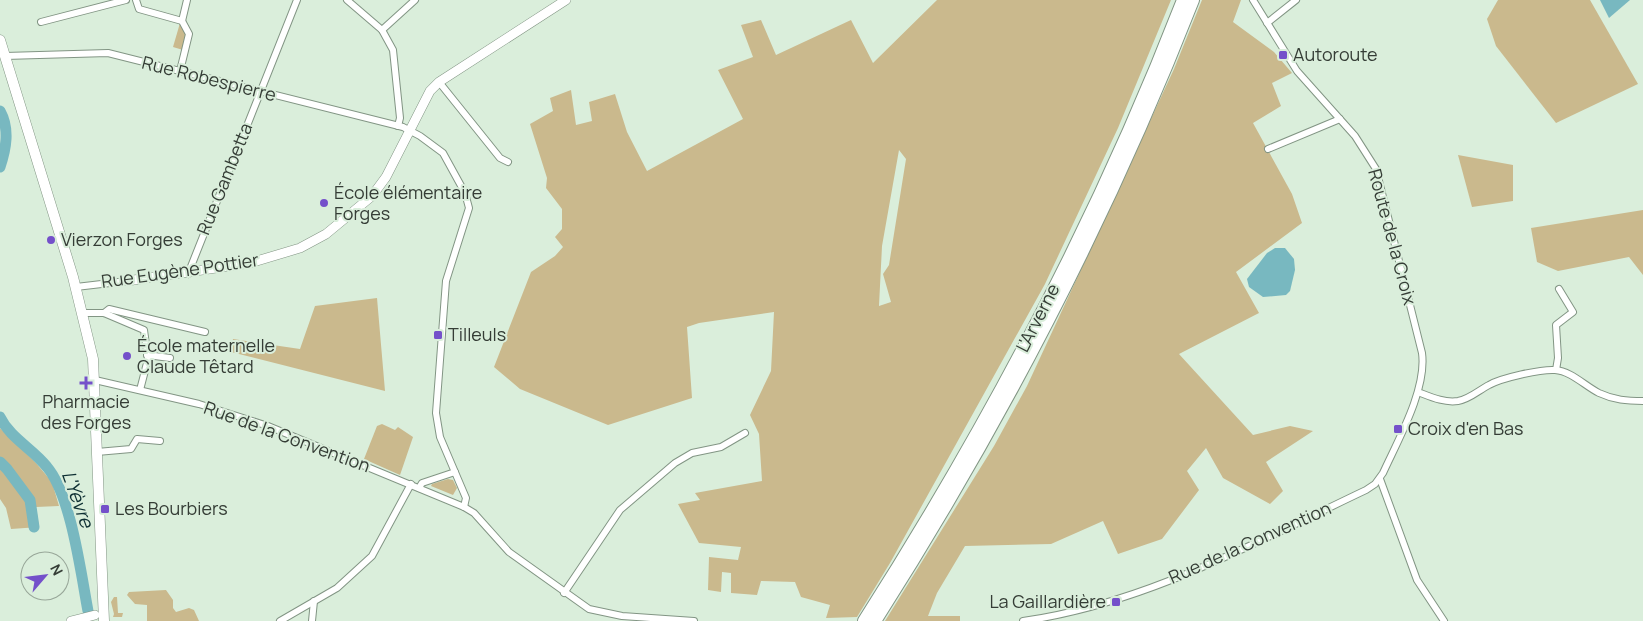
<svg xmlns="http://www.w3.org/2000/svg" width="1643" height="621" viewBox="0 0 1643 621" font-family="Manrope,sans-serif">
	<style>
		.green { fill: #cab98d; fill-rule: evenodd }
		.water { fill: #78b8c0 }
		.lines { fill: none; stroke-linecap: round; stroke-linejoin: round }
		.river { stroke: #78b8c0; stroke-width: 11 }
		.street-casing { stroke: #829584; stroke-width: 8 }
		.secondary-casing { stroke: #829584; stroke-width: 10 }
		.primary-casing { stroke: #829584; stroke-width: 11 }
		.highway-casing { stroke: #829584; stroke-width: 14 }
		.street { stroke: #fff; stroke-width: 6 }
		.secondary { stroke: #fff; stroke-width: 9 }
		.primary { stroke: #fff; stroke-width: 10 }
		.highway { stroke: #fff; stroke-width: 12 }
		.poi-dot { fill: #7450ca; stroke: #daeedb; stroke-width: 2 }
		.labels { text-anchor: middle; stroke-width: 4; stroke-linejoin: round; paint-order: stroke }
		.poi-label { font-size: 18px; fill: #353d36; stroke: #daeedb; text-anchor: start }
		.street-label { font-size: 18px; fill: #353d36; stroke: #daeedb }
		.water-label { font-size: 19px; font-style: italic; fill: #0e2f33; stroke: #daeedb }
	</style>
	<rect width="100%" height="100%" fill="#daeedb"/>
	<!-- green -->
	<g class="green">
		<path d="M937 0H1171L1118 128 1045 284 890 563 857 617 826 618 830 605 801 597 795 582 761 581 757 595 731 593V573L722 572 721 592 708 590 709 557 738 560 741 547 699 543 678 504 700 500 695 493 762 481 759 434 750 415 771 371 774 312 699 323 687 327 692 398 608 425 520 389 494 367 531 272 555 256 563 247 555 237 562 229V209L546 188 547 178 530 124 553 111 550 98 571 90 576 125 592 121 589 102 615 94 627 132 647 171 743 119 718 70 753 57 741 25 761 20 776 55 851 20 873 63ZM899 150 906 159 889 265 883 274 891 302 879 306 882 246Z"/>
		<polygon points="1202,0 1241,0 1233,22 1274,52 1292,73 1272,83 1281,106 1253,123 1292,194 1302,223 1236,272 1259,313 1179,354 1253,435 1290,426 1313,431 1266,462 1283,491 1270,504 1223,478 1206,448 1187,471 1199,490 1162,539 1118,554 1103,521 1051,544 965,546 937,593 928,616 960,616 960,621 885,621 994,446 1027,386 1174,69"/>
		<polygon points="1498,0 1590,0 1638,84 1556,123 1496,46 1487,19"/>
		<polygon points="180,23 187,33 183,50 173,47"/>
		<polygon points="1458,155 1513,165 1513,201 1472,207"/>
		<polygon points="1643,210 1643,275 1629,257 1558,271 1537,262 1531,228"/>
		<polygon points="377,298 385,391 231,352 233,339 300,349 315,306"/>
		<polygon points="382,424 395,430 398,427 413,437 400,475 364,459 377,426"/>
		<polygon points="0,428 36,463 52,482 59,506 36,507 39,527 11,529 6,508 0,499"/>
		<polygon points="448,479 453,480 457,488 453,495 431,486 432,484"/>
		<polygon points="166,590 173,600 173,608 176,612 189,608 194,610 199,621 147,621 147,605 135,604 127,595 129,592"/>
		<polygon points="114,597 117,597 118,613 123,613 122,617 113,617 114,614 111,602"/>
	</g>
	<!-- water -->
	<g class="water">
		<polygon points="1600,0 1630,0 1609,18"/>
		<polygon points="1275,248 1285,248 1294,259 1295,270 1290,291 1286,295 1263,297 1249,287 1247,279 1267,253"/>
	</g>
	<g class="lines">
		<!-- river -->
		<g class="river">
			<path d="M0 111C10 129 6 149 0 167"/>
			<path d="M0 417C10 438 33 449 47 467 71 495 81 574 88 611"/>
			<polyline points="0,462 7,469 30,500 34,527"/>
		</g>
		<defs>
			<g id="street">
				<polyline points="136,0 139,9 182,21 189,34 180,71"/>
				<polyline points="347,0 382,30 393,50 400,118 398,126"/>
				<polyline points="182,21 187,0"/>
				<polyline points="41,22 126,0"/>
				<polyline points="1267,23 1296,0"/>
				<polyline points="382,30 415,0"/>
				<polyline points="5,56 108,53 403,127 420,136 443,153 465,193 469,208 446,281 436,413 440,437 466,498 464,507"/>
				<polyline points="439,82 500,158 508,162"/>
				<polyline points="1268,149 1340,119"/>
				<polyline points="188,274 297,0"/>
				<polyline points="76,287 127,281"/>
				<polyline points="82,313 104,313 144,330 148,359 140,390"/>
				<polyline points="104,313 109,309 205,332"/>
				<polyline points="147,355 170,358"/>
				<polyline points="1556,370 1558,358 1556,325 1573,312 1559,289"/>
				<polyline points="95,380 199,404 268,426 464,507 474,513 509,552 589,609 622,616 694,621"/>
				<path d="M1418 392C1431 397 1444 403 1458 401 1470 399 1479 390 1489 385 1501 378 1541 369 1555 370 1571 371 1585 386 1599 393 1614 400 1627 401 1643 401"/>
				<polyline points="97,452 131,449 137,439 160,441"/>
				<polyline points="1380,479 1417,580 1444,621"/>
				<polyline points="419,488 422,483 455,472"/>
				<polyline points="564,593 620,510 675,463 692,453 721,447 745,433"/>
				<polyline points="280,621 337,588 372,556 411,484"/>
				<polyline points="312,621 314,601"/>
				<path d="M1023 621C1145 604 1256 542 1366 490L1375 484 1383 473C1398 440 1427 389 1422 353L1376 169 1355 136 1297 71 1253 0"/>
			</g>
			<g id="secondary">
				<polyline points="127,281 250,263 300,248 326,234 372,196 386,177 430,91 439,82 566,0"/>
				<polyline points="71,621 95,615"/>
			</g>
			<polyline id="primary" points="0,40 73,277 93,359 104,621"/>
			<g id="highway">
				<path d="M864 621C989 425 1099 217 1183 0"/>
				<path d="M875 621C1000 425 1108 217 1193 0"/>
			</g>
		</defs>
		<!-- street casing -->
		<use href="#street" class="street-casing"/>
		<!-- secondary casing -->
		<use href="#secondary" class="secondary-casing"/>
		<!-- primary casing -->
		<use href="#primary" class="primary-casing"/>
		<!-- highway casing -->
		<use href="#highway" class="highway-casing"/>
		<!-- street -->
		<use href="#street" class="street"/>
		<!-- secondary -->
		<use href="#secondary" class="secondary"/>
		<!-- primary -->
		<use href="#primary" class="primary"/>
		<!-- highway -->
		<use href="#highway" class="highway"/>
	</g>
	<!-- markers -->
	<g class="poi-dot">
		<rect x="1278" y="50" width="10" height="10" rx="2.5"/>
		<circle cx="324" cy="203" r="5"/>
		<circle cx="51" cy="240" r="5"/>
		<rect x="433" y="330" width="10" height="10" rx="2.5"/>
		<circle cx="127" cy="356" r="5"/>
		<path d="M83.5 375.5h5v5h5v5h-5v5h-5v-5h-5v-5h5z"/>
		<rect x="1393" y="424" width="10" height="10" rx="2.5"/>
		<rect x="100" y="504" width="10" height="10" rx="2.5"/>
		<rect x="1111" y="597" width="10" height="10" rx="2.5"/>
	</g>
	<g class="labels">
		<!-- poi labels -->
		<g class="poi-label">
			<text x="1293" y="61">Autoroute</text>
			<text x="334" y="199">École élémentaire<tspan x="334" dy="21">Forges</tspan></text>
			<text x="61" y="246">Vierzon Forges</text>
			<text x="448" y="341">Tilleuls</text>
			<text x="137" y="352">École maternelle<tspan x="137" dy="21">Claude Têtard</tspan></text>
			<text x="86" y="408" text-anchor="middle">Pharmacie<tspan x="86" dy="21">des Forges</tspan></text>
			<text x="1408" y="435">Croix d'en Bas</text>
			<text x="115" y="515">Les Bourbiers</text>
			<text x="1106" y="608" text-anchor="end">La Gaillardière</text>
		</g>
		<!-- street labels -->
		<g class="street-label">
			<text transform="translate(209 79) rotate(14)" y="6">Rue Robespierre</text>
			<text transform="translate(225 179) rotate(-68)" y="6">Rue Gambetta</text>
			<text transform="translate(1392 237) rotate(75)" y="6">Route de la Croix</text>
			<text transform="translate(180 271) rotate(-8)" y="6">Rue Eugène Pottier</text>
			<text transform="translate(1038 318) rotate(-63)" y="6">L'Arverne</text>
			<text transform="translate(287 437) rotate(20)" y="6">Rue de la Convention</text>
			<text transform="translate(1250 543) rotate(-24)" y="6">Rue de la Convention</text>
		</g>
		<!-- water labels -->
		<g class="water-label">
			<text transform="translate(78 499) rotate(70)" y="7">L'Yèvre</text>
		</g>
	</g>
	<!-- north arrow -->
	<g transform="translate(45 576) rotate(62)"><circle r="24" fill="#daeedb" stroke="#98a799"/>
	<path d="M0-4L9 19L0 12L-9 19Z" fill="#7450ca"/>
	<text y="-8" font-size="14" font-weight="bold" text-anchor="middle" fill="#353d36">N</text>
	</g>
</svg>
